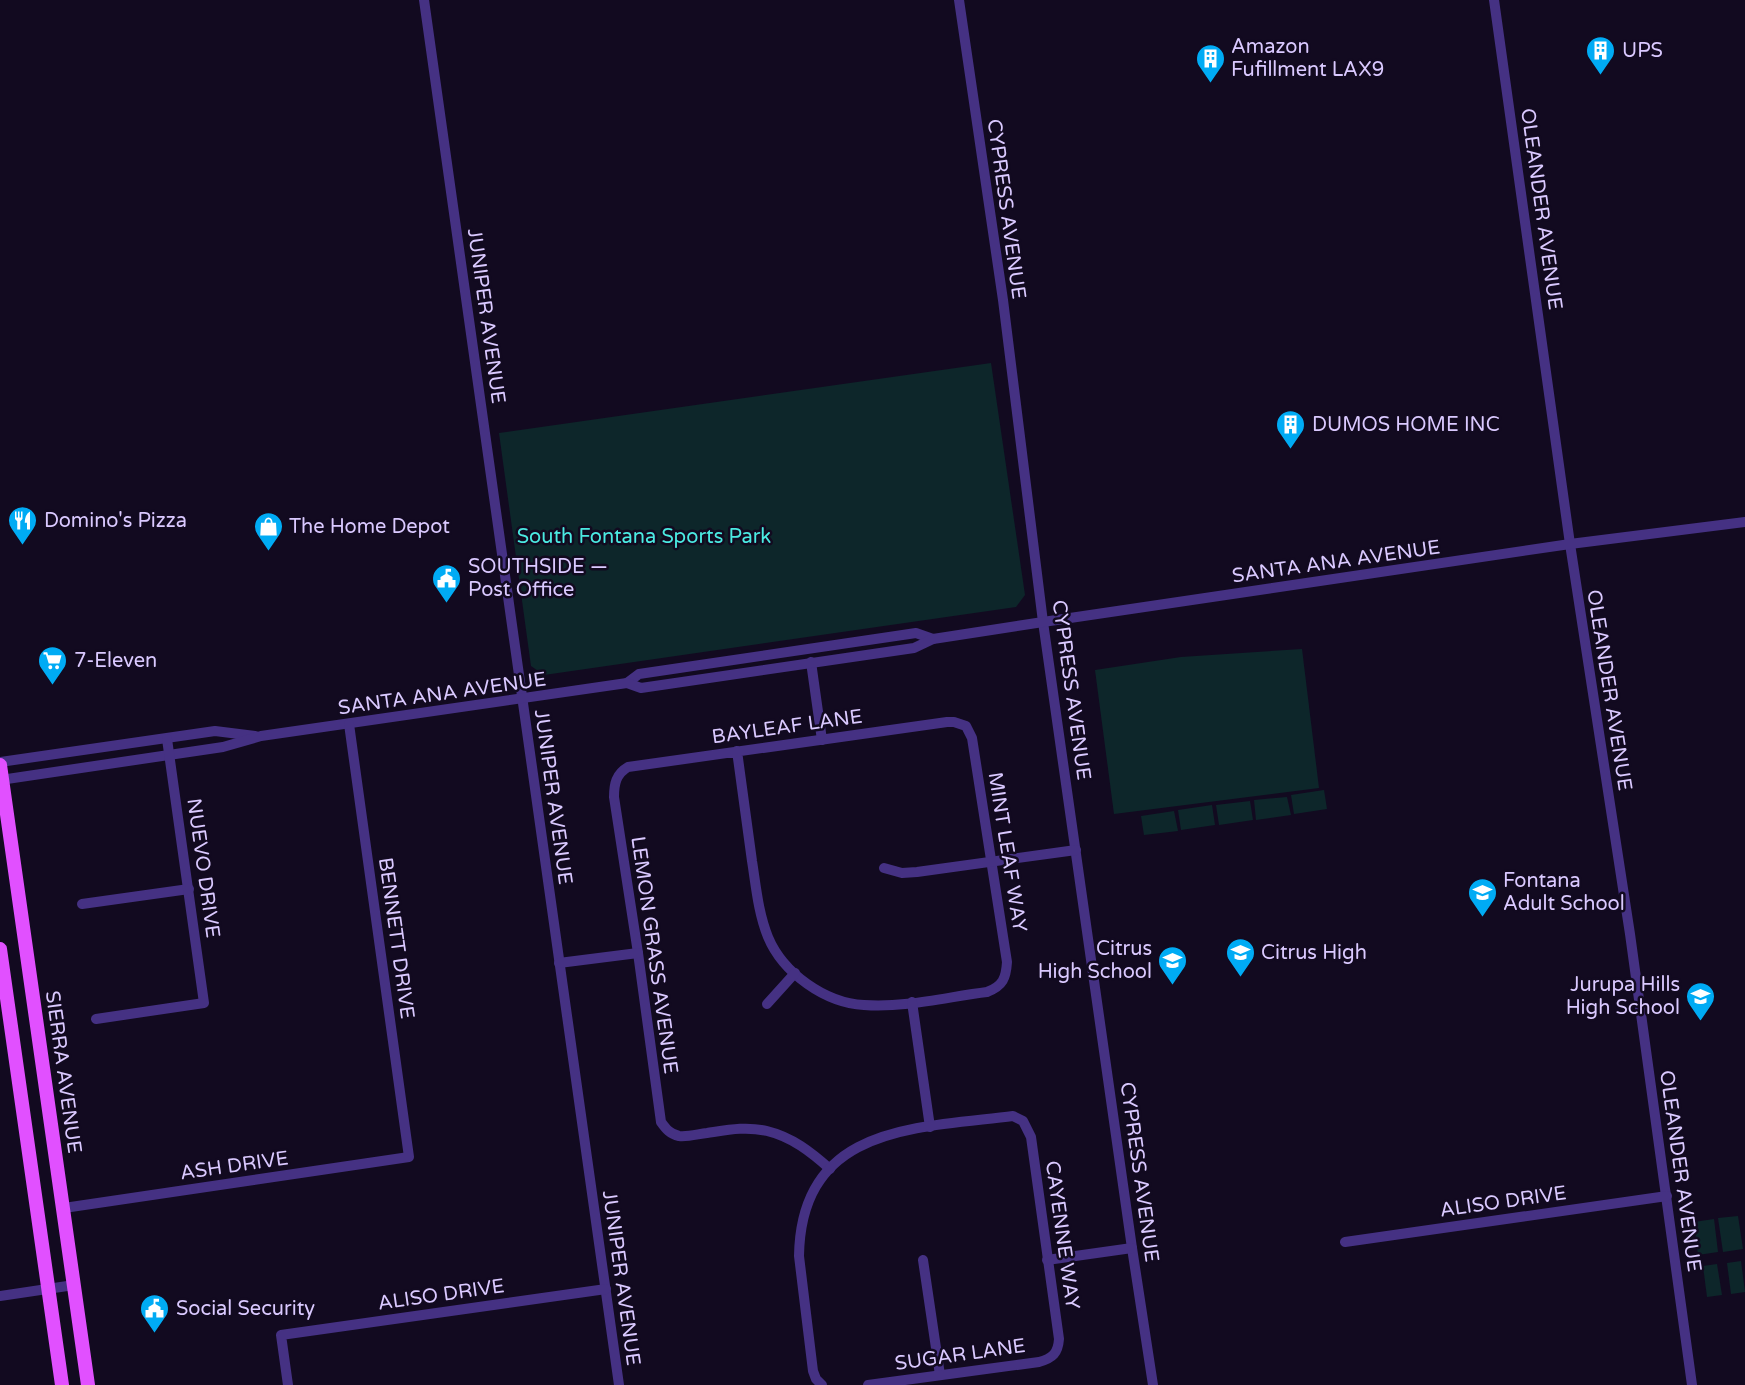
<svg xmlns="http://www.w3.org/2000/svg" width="1745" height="1385" viewBox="0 0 1745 1385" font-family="'Varela Round',sans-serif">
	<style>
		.green { fill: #0d262a }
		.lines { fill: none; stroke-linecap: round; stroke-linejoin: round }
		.minor { stroke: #453183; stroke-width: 10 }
		.major { stroke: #e150ff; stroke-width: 14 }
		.labels { text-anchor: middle; stroke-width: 5; stroke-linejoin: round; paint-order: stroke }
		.poi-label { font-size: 20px; fill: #dac9ff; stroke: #120a20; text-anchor: start }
		.street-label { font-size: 20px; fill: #dac9ff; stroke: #120a20 }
		.park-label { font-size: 20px; fill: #4beae2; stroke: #120a20 }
	</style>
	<rect width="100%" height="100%" fill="#120a20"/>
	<!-- green -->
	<g class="green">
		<polygon points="991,363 1025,595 1016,607 544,675 531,666 499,433"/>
		<polygon points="1302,649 1319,788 1114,814 1095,670 1181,657"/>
		<polygon points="1324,790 1327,809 1294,814 1291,795"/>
		<polygon points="1287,797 1291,815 1256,820 1254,800"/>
		<polygon points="1250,801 1253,820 1219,825 1216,805"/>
		<polygon points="1212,805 1215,825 1181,830 1178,810"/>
		<polygon points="1174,811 1178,831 1144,835 1141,816"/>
		<polygon points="1738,1216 1743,1249 1723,1252 1718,1218"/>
		<polygon points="1714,1219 1718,1252 1698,1255 1694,1222"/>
		<polygon points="1741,1261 1745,1292 1731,1294 1727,1263"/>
		<polygon points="1717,1264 1722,1295 1707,1297 1703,1266"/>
	</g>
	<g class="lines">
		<!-- minor -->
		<g class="minor">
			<polyline points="424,0 619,1385"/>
			<polyline points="959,0 1003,300 1043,622 1132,1248 1153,1385"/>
			<polyline points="1494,0 1570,544 1630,934 1692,1385"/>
			<polyline points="811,662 822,740"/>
			<polyline points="627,683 639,674 916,633 933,639"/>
			<path d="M737 751C742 788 747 824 752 861 756 886 758 912 768 937 783 973 825 1003 864 1005 905 1008 947 997 987 992 1003 986 1006 978 1007 962L972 738 966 726 954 722H947L628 767C616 774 614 784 614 797L638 953 661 1122C666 1129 670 1134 679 1136 688 1137 698 1134 707 1133 727 1130 746 1126 767 1131 792 1137 811 1152 830 1169"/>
			<polyline points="0,762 215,731 255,736"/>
			<polyline points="0,780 223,747 261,736 627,683 641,688 914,648 933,639 1043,622 1570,544 1745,522"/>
			<polyline points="884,868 902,873 917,872 1076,850"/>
			<polyline points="82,904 189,889"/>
			<polyline points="559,963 638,953"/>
			<polyline points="912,1002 930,1127"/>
			<polyline points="767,1004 795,973"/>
			<polyline points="96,1019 204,1003 167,739"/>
			<polyline points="64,1208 409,1157 349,724"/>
			<polyline points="1345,1242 1667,1196"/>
			<polyline points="923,1260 940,1375"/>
			<polyline points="1047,1260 1132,1248"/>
			<polyline points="0,1296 74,1285"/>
			<polyline points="288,1385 281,1335 606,1289"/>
			<path d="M822 1385 816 1379 813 1371 799 1256C801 1125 916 1128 1013 1116L1023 1121 1031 1137 1059 1339C1058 1353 1053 1358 1039 1362L868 1385"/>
		</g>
		<!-- major -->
		<g class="major">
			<polyline points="0,765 88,1385"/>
			<polyline points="0,949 62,1385"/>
		</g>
	</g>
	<!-- icons -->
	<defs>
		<symbol id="building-pin" viewBox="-11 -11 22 30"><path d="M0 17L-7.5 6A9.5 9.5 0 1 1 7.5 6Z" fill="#00abf4" stroke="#120a20"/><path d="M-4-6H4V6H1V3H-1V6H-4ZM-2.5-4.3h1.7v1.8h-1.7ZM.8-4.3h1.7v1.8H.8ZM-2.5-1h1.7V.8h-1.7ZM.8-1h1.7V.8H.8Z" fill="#fff"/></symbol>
		<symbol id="restaurant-pin" viewBox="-11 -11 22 30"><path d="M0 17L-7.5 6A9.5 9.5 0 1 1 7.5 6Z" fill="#00abf4" stroke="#120a20"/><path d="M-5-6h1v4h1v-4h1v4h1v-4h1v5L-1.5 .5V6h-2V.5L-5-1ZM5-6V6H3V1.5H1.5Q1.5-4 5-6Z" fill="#fff"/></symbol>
		<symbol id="shop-pin" viewBox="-11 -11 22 30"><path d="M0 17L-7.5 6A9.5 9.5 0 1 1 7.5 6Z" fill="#00abf4" stroke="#120a20"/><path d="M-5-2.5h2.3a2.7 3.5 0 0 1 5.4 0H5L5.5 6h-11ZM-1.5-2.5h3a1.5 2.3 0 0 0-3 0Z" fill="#fff"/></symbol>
		<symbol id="civic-pin" viewBox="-11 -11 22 30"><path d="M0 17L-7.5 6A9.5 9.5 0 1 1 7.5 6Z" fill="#00abf4" stroke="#120a20"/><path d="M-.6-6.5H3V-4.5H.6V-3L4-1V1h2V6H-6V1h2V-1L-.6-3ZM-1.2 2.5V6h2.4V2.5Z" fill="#fff"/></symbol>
		<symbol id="supermarket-pin" viewBox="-11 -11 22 30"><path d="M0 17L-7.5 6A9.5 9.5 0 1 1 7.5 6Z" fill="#00abf4" stroke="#120a20"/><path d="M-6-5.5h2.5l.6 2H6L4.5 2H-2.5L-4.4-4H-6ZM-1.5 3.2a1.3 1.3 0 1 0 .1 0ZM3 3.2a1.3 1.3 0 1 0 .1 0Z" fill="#fff"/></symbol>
		<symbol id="school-pin" viewBox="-11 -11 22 30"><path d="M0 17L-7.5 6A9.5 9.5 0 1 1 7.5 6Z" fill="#00abf4" stroke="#120a20"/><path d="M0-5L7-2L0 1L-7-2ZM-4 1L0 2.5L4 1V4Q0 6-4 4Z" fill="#fff"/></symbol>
	</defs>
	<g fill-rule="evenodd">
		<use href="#building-pin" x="1584" y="34" width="33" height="45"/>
		<use href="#building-pin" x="1194" y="42" width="33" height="45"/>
		<use href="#building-pin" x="1274" y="408" width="33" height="45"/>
		<use href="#restaurant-pin" x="6" y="504" width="33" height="45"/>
		<use href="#shop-pin" x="252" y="510" width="33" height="45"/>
		<use href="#civic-pin" x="430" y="562" width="33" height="45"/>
		<use href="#supermarket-pin" x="36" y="644" width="33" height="45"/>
		<use href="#school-pin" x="1466" y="876" width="33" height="45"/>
		<use href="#school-pin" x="1224" y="936" width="33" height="45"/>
		<use href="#school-pin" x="1156" y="944" width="33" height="45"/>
		<use href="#school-pin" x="1684" y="980" width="33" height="45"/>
		<use href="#civic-pin" x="138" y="1292" width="33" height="45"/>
	</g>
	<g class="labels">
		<!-- poi labels -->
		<g class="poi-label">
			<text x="1231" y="53">Amazon<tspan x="1231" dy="23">Fufillment LAX9</tspan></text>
			<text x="1622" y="57">UPS</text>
			<text x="1312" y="431">DUMOS HOME INC</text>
			<text x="44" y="527">Domino's Pizza</text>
			<text x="289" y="533">The Home Depot</text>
			<text x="468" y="573">SOUTHSIDE —<tspan x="468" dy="23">Post Office</tspan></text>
			<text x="74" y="667">7-Eleven</text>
			<text x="1503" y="887">Fontana<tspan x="1503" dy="23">Adult School</tspan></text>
			<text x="1152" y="955" text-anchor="end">Citrus<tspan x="1152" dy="23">High School</tspan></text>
			<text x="1261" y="959">Citrus High</text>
			<text x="1680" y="991" text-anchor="end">Jurupa Hills<tspan x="1680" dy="23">High School</tspan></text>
			<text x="176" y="1315">Social Security</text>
		</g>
		<!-- street labels -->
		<g class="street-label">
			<text transform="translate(1007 209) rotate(82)" y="7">CYPRESS AVENUE</text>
			<text transform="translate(1542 209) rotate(82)" y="7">OLEANDER AVENUE</text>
			<text transform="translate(487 316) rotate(82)" y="7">JUNIPER AVENUE</text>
			<text transform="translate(1336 561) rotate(-8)" y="7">SANTA ANA AVENUE</text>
			<text transform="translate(1072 690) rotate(82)" y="7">CYPRESS AVENUE</text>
			<text transform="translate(1610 690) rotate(81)" y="7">OLEANDER AVENUE</text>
			<text transform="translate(442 693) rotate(-8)" y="7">SANTA ANA AVENUE</text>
			<text transform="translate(787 726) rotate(-8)" y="7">BAYLEAF LANE</text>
			<text transform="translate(554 797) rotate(82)" y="7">JUNIPER AVENUE</text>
			<text transform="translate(1008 852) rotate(81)" y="7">MINT LEAF WAY</text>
			<text transform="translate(204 868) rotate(82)" y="7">NUEVO DRIVE</text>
			<text transform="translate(397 938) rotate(82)" y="7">BENNETT DRIVE</text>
			<text transform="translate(655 955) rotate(82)" y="7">LEMON GRASS AVENUE</text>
			<text transform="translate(64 1072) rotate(82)" y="7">SIERRA AVENUE</text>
			<text transform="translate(234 1165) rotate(-8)" y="7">ASH DRIVE</text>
			<text transform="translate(1681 1171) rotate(82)" y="7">OLEANDER AVENUE</text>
			<text transform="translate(1140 1172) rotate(82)" y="7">CYPRESS AVENUE</text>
			<text transform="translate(1503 1201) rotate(-8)" y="7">ALISO DRIVE</text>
			<text transform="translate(1063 1235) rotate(82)" y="7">CAYENNE WAY</text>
			<text transform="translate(622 1278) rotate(82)" y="7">JUNIPER AVENUE</text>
			<text transform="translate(441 1294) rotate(-8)" y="7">ALISO DRIVE</text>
			<text transform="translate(960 1354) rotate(-8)" y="7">SUGAR LANE</text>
		</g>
		<!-- park labels -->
		<g class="park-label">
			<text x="644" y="543">South Fontana Sports Park</text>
		</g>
	</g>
</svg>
